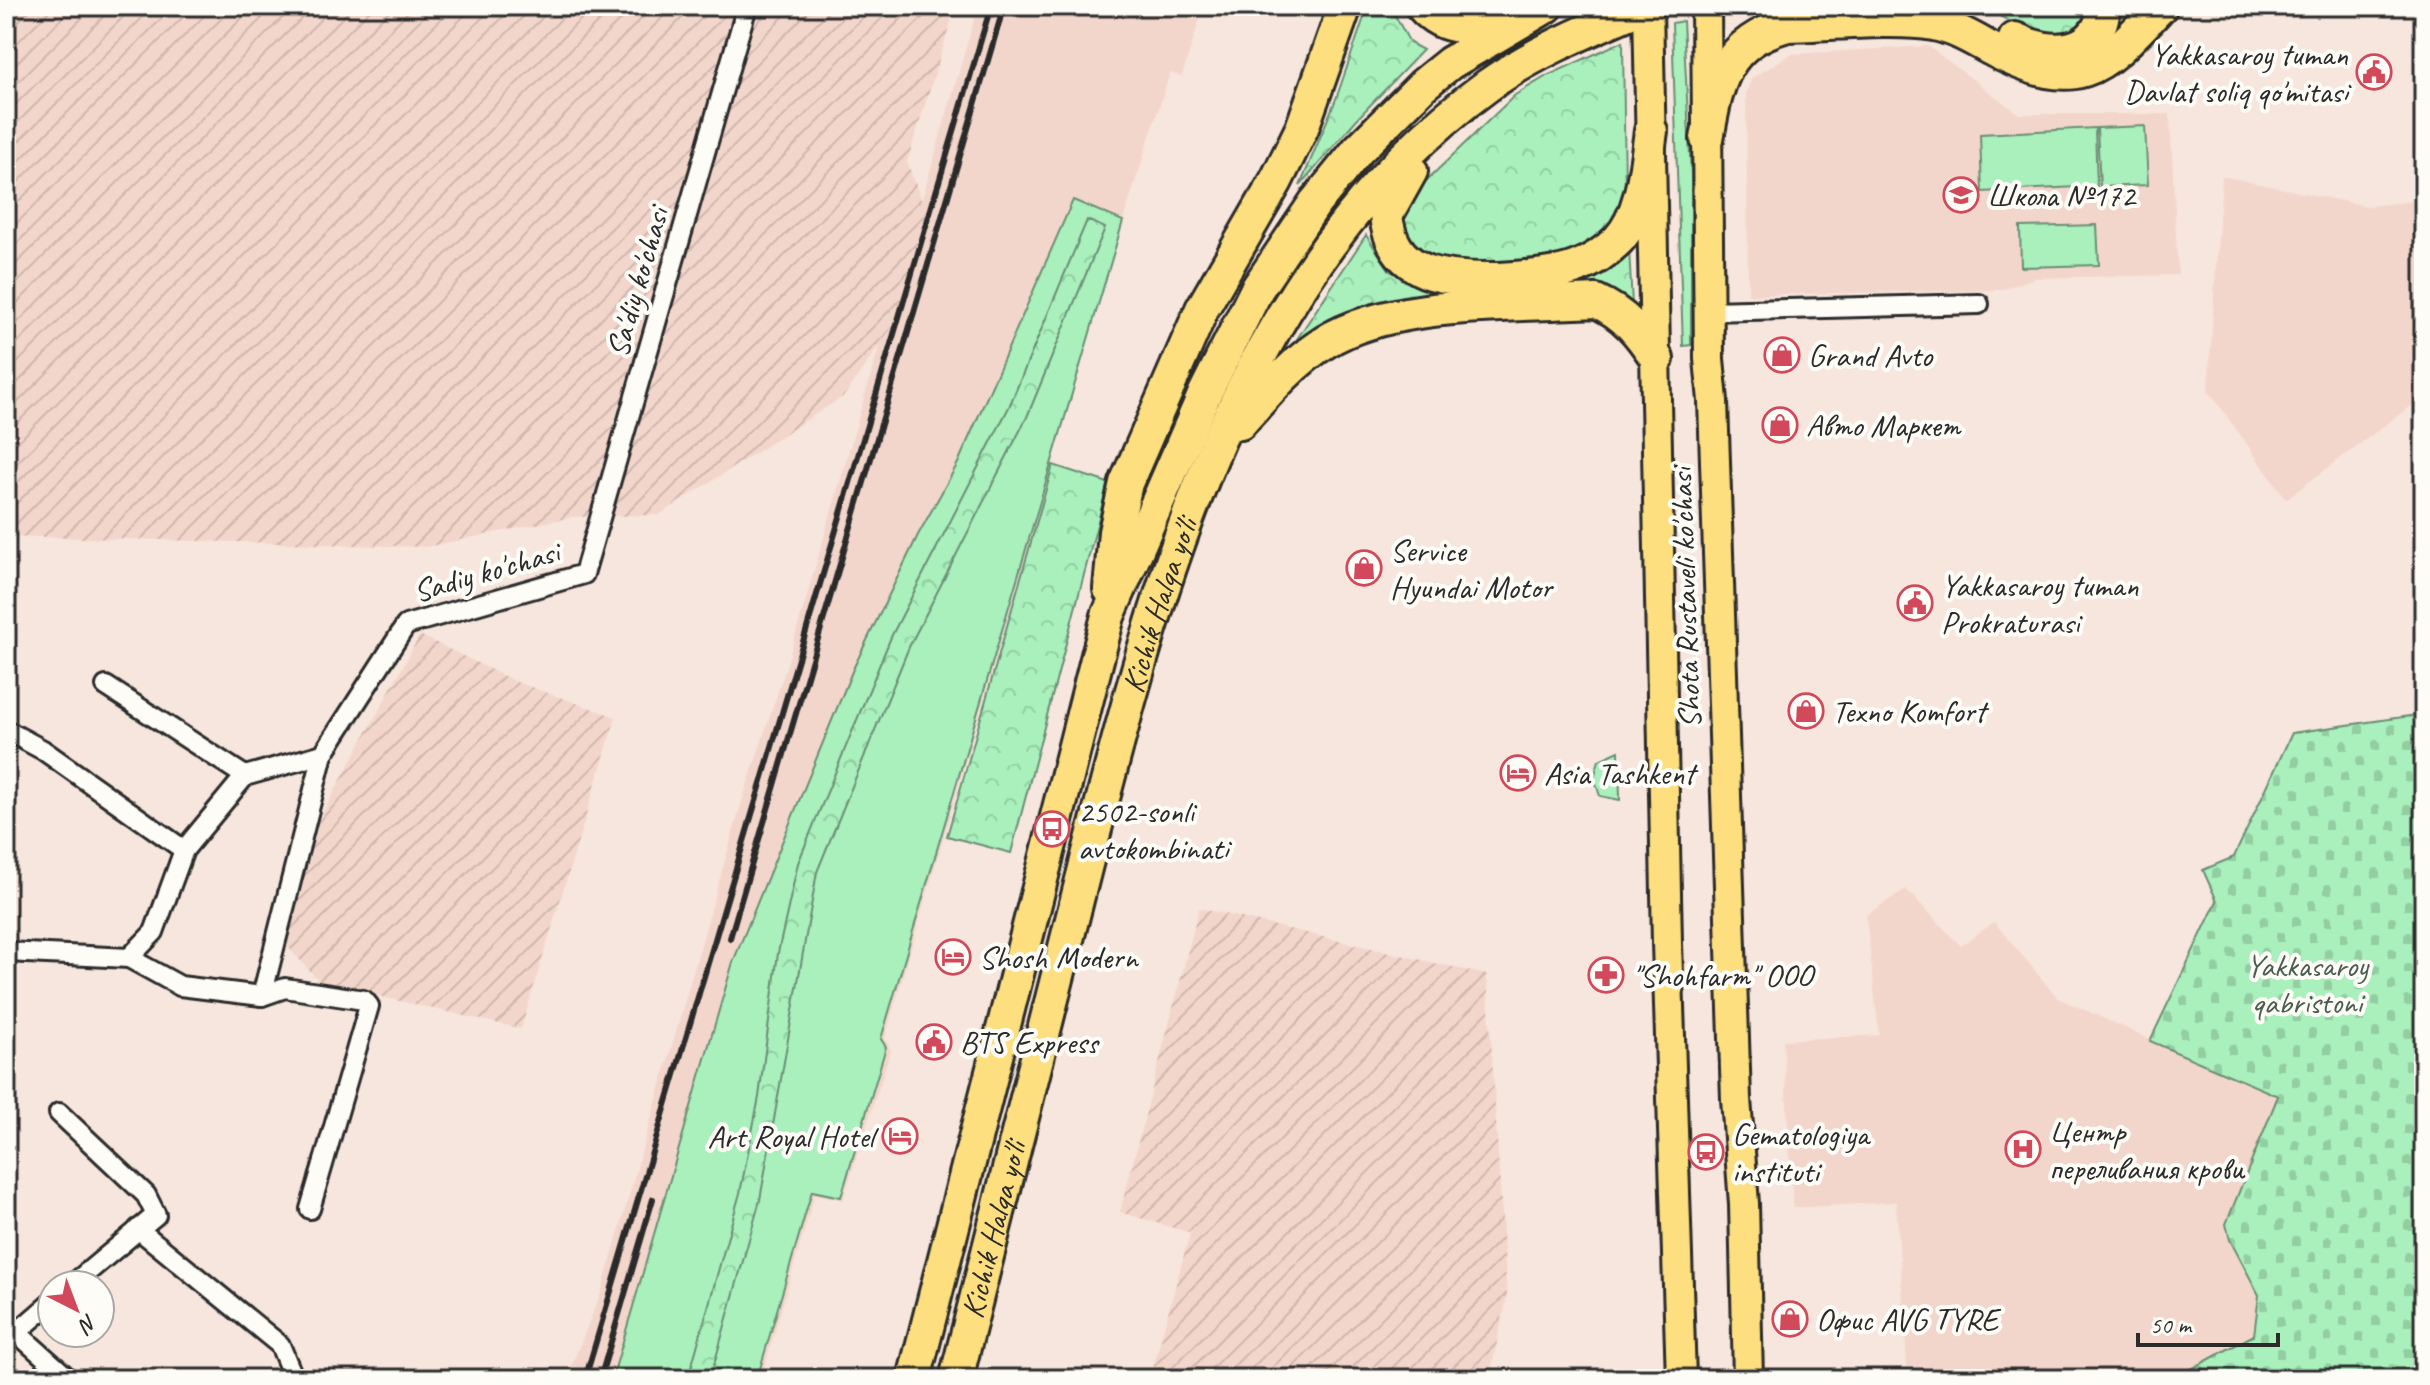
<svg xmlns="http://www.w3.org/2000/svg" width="2430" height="1385" viewBox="0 0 2430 1385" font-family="Caveat,sans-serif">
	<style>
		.built { fill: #f3d6cb }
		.industrial { fill: url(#industrial-furrows) }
		.grass { fill: #a9f0bc; stroke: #6a8e74; stroke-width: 2 }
		.forest { fill: url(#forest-crowns); stroke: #6a8e74; stroke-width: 2 }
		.cemetery { fill: url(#cemetery-stones); stroke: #6a8e74; stroke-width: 2 }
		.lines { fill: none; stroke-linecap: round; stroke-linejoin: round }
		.street-casing { stroke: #2b2b2b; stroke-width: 24 }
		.primary-casing { stroke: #2b2b2b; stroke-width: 34 }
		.highway-casing { stroke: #2b2b2b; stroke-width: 38 }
		.street { stroke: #fdfcf7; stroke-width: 18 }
		.primary { stroke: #fedf80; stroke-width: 28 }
		.highway { stroke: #fedf80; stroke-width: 32 }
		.rail { stroke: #2b2b2b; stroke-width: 6 }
		.labels { text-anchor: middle; stroke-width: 8; stroke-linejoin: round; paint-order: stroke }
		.poi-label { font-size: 32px; fill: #2b2b2b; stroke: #fdfcf7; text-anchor: start }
		.street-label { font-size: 32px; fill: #2b2b2b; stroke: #fdfcf7 }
		.park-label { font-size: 32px; fill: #4a5c4f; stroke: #fdfcf7 }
	</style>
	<defs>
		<pattern id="industrial-furrows" width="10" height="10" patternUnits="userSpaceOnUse" patternTransform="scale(2)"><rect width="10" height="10" fill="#f3d6cb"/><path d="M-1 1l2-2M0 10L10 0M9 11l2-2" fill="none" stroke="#d0b8ae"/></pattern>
		<pattern id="forest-crowns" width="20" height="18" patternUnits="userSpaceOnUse" patternTransform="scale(2)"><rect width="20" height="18" fill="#a9f0bc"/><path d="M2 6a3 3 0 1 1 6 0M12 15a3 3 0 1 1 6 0" fill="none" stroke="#92cea2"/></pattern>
		<pattern id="cemetery-stones" width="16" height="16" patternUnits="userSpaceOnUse" patternTransform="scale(2)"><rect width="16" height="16" fill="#a9f0bc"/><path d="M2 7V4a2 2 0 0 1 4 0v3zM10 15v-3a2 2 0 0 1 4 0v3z" fill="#92cea2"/></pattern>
	</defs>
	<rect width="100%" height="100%" fill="#f7e6dd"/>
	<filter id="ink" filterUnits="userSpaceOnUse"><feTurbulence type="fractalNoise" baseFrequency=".0125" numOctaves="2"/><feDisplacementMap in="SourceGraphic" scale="16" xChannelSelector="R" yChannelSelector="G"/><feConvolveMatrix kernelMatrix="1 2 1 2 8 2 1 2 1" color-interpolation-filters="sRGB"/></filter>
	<g filter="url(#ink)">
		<!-- built -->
		<g class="built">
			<polygon points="978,6 1204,6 1182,76 1170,73 1123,221 885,1038 891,1050 843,1200 815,1194 761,1379 566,1379 602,1290 742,801 787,664"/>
			<polygon points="1928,46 2019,114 2170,114 2178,275 2034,278 2001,290 1748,295 1746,94 1751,79 1791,54"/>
			<polygon points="2222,176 2367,206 2424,200 2424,396 2286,499 2208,390"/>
			<polygon points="1906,889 1961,946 1994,922 2058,998 2278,1096 2226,1224 2230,1240 2259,1295 2253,1335 2173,1379 1908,1379 1896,1202 1793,1208 1783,1040 1879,1035 1866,915"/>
		</g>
		<!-- industrial -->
		<g class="industrial">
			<polygon points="6,6 956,6 907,162 926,211 893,326 844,396 659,515 572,517 426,547 6,536"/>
			<polygon points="420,635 514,681 616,717 521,1029 321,983 286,945 310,836"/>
			<polygon points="1199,908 1487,975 1507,1297 1489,1379 1150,1379 1190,1233 1120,1212"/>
		</g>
		<!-- grass -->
		<g class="grass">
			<polygon points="1683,21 1691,175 1691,345 1683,346 1672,23"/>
			<polygon points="2145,126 2148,185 2100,187 2097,128"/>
			<polygon points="2095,128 2097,186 1982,192 1980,134"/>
			<polygon points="1073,200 1123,221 881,1039 886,1047 841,1197 812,1191 757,1379 612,1379 733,962 853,669 918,535 958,463"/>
			<polygon points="2097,225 2099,265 2021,267 2020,227"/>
			<polygon points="1619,751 1620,800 1600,796 1594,778 1599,760"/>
		</g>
		<!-- forest -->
		<g class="forest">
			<polygon points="1368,6 1390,6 1410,43 1423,50 1356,120 1300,186 1336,99"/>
			<polygon points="1980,6 2096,6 2073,36 2035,34"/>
			<polygon points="1623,41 1625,194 1609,227 1599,238 1565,259 1456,263 1437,260 1415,248 1402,223 1403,213 1425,182 1515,95 1547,76"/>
			<polygon points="1087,220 1105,228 1027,417 909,647 817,872 760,1200 710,1379 688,1379 740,1193 759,1097 778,953 798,863 891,637 1009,407"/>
			<polygon points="1366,235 1390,271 1430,291 1581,284 1616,263 1629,248 1632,305 1617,297 1291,348"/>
			<polygon points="1053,465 1108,483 1011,853 947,836"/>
		</g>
		<!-- cemetery -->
		<polygon class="cemetery" points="2424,714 2424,1379 2173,1379 2254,1335 2259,1295 2230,1240 2226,1224 2278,1096 2150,1041 2217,901 2203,870 2234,857 2292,733"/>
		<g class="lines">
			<defs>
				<g id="street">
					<polyline points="1708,311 1979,304"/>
					<polyline points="106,686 245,776"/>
					<polyline points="6,730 43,750 184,850"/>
					<polyline points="6,952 129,958 154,932 184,850 245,776 323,754 406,625 584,574 747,6"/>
					<polyline points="129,958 180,986 262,996 285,988 364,1000 369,1006 310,1209"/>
					<polyline points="262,996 323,754"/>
					<polyline points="59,1113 146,1195 156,1215 72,1285"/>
					<polyline points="138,1229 280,1345 294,1379"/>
					<polyline points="6,1323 69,1379"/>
					<polyline points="16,1333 52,1302"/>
				</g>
				<g id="primary">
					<polyline points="1648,6 1667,943 1681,1379"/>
					<polyline points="1706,6 1709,359 1713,401 1736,1099 1744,1204 1748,1379"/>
				</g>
				<g id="highway">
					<path d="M1422 6C1444 32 1474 28 1505 22"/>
					<path d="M2015 39C2050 57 2101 56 2104 6"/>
					<path d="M1707 139C1717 82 1724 42 1788 25 1828 24 1897 17 1934 24 1956 28 1976 41 1995 51 2081 95 2101 69 2161 6"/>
					<path d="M1411 171 1386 216C1389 240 1398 258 1421 269 1452 285 1545 280 1577 267 1593 261 1606 252 1618 240 1643 214 1646 165 1651 131"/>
					<path d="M1240 423C1266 394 1292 363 1325 342 1391 300 1518 306 1596 301 1625 314 1640 333 1657 359"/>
					<polyline points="1110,589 1115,532 1126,483 1202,309 1276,181 1302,128 1345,6"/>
					<polyline points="914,1379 1108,616 1205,393 1257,289 1315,203 1358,150 1424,84 1450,63 1547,6"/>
					<path id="s1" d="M956 1379C997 1212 1040 1046 1082 880 1155 593 1234 271 1487 86 1534 52 1591 29 1644 6"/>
				</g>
			</defs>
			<!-- street casing -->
			<use href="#street" class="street-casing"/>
			<!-- primary casing -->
			<use href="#primary" class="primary-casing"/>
			<!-- highway casing -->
			<use href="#highway" class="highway-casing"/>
			<!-- street -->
			<use href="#street" class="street"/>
			<!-- primary -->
			<use href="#primary" class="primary"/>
			<!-- highway -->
			<use href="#highway" class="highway"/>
			<!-- rail -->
			<g class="rail">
				<polyline points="730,938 1004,6"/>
				<polyline points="585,1379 991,6"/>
				<polyline points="600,1379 653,1199"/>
			</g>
		</g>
	</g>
	<!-- icons -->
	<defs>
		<symbol id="civic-ring" viewBox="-11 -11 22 22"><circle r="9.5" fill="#fdfcf7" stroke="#d1495b" stroke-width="1.5"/><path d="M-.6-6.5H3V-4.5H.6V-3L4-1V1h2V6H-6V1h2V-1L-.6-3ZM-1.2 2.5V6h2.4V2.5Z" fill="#d1495b"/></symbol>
		<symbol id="school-ring" viewBox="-11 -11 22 22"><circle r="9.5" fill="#fdfcf7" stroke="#d1495b" stroke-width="1.5"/><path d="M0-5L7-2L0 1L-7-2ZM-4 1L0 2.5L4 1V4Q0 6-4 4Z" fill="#d1495b"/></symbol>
		<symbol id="shop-ring" viewBox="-11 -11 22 22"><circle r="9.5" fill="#fdfcf7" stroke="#d1495b" stroke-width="1.5"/><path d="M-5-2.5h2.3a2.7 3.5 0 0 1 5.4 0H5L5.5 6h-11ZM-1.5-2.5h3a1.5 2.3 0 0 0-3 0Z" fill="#d1495b"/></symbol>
		<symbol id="hotel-ring" viewBox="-11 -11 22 22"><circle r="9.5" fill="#fdfcf7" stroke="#d1495b" stroke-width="1.5"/><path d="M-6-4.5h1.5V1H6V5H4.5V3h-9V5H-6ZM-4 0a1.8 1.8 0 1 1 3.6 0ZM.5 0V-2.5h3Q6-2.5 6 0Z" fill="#d1495b"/></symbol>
		<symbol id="bus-ring" viewBox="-11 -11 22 22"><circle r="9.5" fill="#fdfcf7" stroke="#d1495b" stroke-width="1.5"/><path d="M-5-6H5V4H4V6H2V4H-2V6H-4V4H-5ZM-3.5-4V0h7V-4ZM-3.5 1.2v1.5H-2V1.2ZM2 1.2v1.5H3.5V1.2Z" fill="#d1495b"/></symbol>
		<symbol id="pharmacy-ring" viewBox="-11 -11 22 22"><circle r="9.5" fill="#fdfcf7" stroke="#d1495b" stroke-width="1.5"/><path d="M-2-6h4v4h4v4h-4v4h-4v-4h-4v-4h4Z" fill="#d1495b"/></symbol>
		<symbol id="hospital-ring" viewBox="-11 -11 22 22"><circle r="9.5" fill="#fdfcf7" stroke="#d1495b" stroke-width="1.5"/><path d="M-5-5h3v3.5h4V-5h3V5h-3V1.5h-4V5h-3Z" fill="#d1495b"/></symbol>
	</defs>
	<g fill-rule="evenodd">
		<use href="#civic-ring" x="2354" y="52" width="40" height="40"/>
		<use href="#school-ring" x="1941" y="175" width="40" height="40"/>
		<use href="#shop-ring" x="1762" y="335" width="40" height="40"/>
		<use href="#shop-ring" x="1760" y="405" width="40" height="40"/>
		<use href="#shop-ring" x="1344" y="548" width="40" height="40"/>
		<use href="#civic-ring" x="1895" y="583" width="40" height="40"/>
		<use href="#shop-ring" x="1786" y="691" width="40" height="40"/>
		<use href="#hotel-ring" x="1498" y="753" width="40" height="40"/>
		<use href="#bus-ring" x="1032" y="809" width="40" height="40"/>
		<use href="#hotel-ring" x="933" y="937" width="40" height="40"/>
		<use href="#pharmacy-ring" x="1586" y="955" width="40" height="40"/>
		<use href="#civic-ring" x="914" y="1022" width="40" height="40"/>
		<use href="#hotel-ring" x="880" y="1116" width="40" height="40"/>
		<use href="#hospital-ring" x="2003" y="1129" width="40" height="40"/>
		<use href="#bus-ring" x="1686" y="1132" width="40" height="40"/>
		<use href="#shop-ring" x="1770" y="1299" width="40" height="40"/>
	</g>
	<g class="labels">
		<!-- poi labels -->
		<g class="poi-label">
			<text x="2348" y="65" text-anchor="end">Yakkasaroy tuman<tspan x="2348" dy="37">Davlat soliq qo'mitasi</tspan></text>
			<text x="1987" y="206">Школа №172</text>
			<text x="1808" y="366">Grand Avto</text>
			<text x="1806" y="436">Авто Маркет</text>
			<text x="1390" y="561">Service<tspan x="1390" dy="37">Hyundai Motor</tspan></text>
			<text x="1941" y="596">Yakkasaroy tuman<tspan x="1941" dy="37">Prokraturasi</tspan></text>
			<text x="1832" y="722">Texno Komfort</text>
			<text x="1544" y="784">Asia Tashkent</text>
			<text x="1078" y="822">2502-sonli<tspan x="1078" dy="37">avtokombinati</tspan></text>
			<text x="979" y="968">Shosh Modern</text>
			<text x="1632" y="986">"Shohfarm" OOO</text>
			<text x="960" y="1053">BTS Express</text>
			<text x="2049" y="1142">Центр<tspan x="2049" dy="37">переливания крови</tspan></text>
			<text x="1732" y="1145">Gematologiya<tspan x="1732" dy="37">instituti</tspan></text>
			<text x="874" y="1147" text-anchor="end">Art Royal Hotel</text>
			<text x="1816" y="1330">Офис AVG TYRE</text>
		</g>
		<!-- street labels -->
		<g class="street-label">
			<text transform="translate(637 282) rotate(-74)" y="11">Sa'diy ko'chasi</text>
			<text transform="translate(486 571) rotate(-16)" y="11">Sadiy ko'chasi</text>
			<text transform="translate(1685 598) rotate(-92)" y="11">Shota Rustaveli ko'chasi</text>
			<text dy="11" stroke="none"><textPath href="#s1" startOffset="800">Kichik Halqa yo'li</textPath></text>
			<text dy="11" stroke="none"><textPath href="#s1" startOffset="154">Kichik Halqa yo'li</textPath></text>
		</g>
		<!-- park labels -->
		<g class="park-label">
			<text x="2307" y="976">Yakkasaroy<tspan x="2307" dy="37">qabristoni</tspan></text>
		</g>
	</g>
	<!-- margin -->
	<rect width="2430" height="1385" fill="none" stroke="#fdfcf7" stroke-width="32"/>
	<rect x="16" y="16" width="2398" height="1353" fill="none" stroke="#2b2b2b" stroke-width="3" filter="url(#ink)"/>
	<!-- north arrow -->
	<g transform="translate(76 1309) rotate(138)"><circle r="38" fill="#fdfcf7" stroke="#a9a8a5" stroke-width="2"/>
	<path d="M0-6L14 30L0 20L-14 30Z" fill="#d1495b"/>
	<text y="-12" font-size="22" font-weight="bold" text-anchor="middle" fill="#2b2b2b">N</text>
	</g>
	<!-- scale -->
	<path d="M2138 1333v12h140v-12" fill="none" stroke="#2b2b2b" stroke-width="4"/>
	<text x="2150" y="1333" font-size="24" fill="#2b2b2b" stroke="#fdfcf7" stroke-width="6" paint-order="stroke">50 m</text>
</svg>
